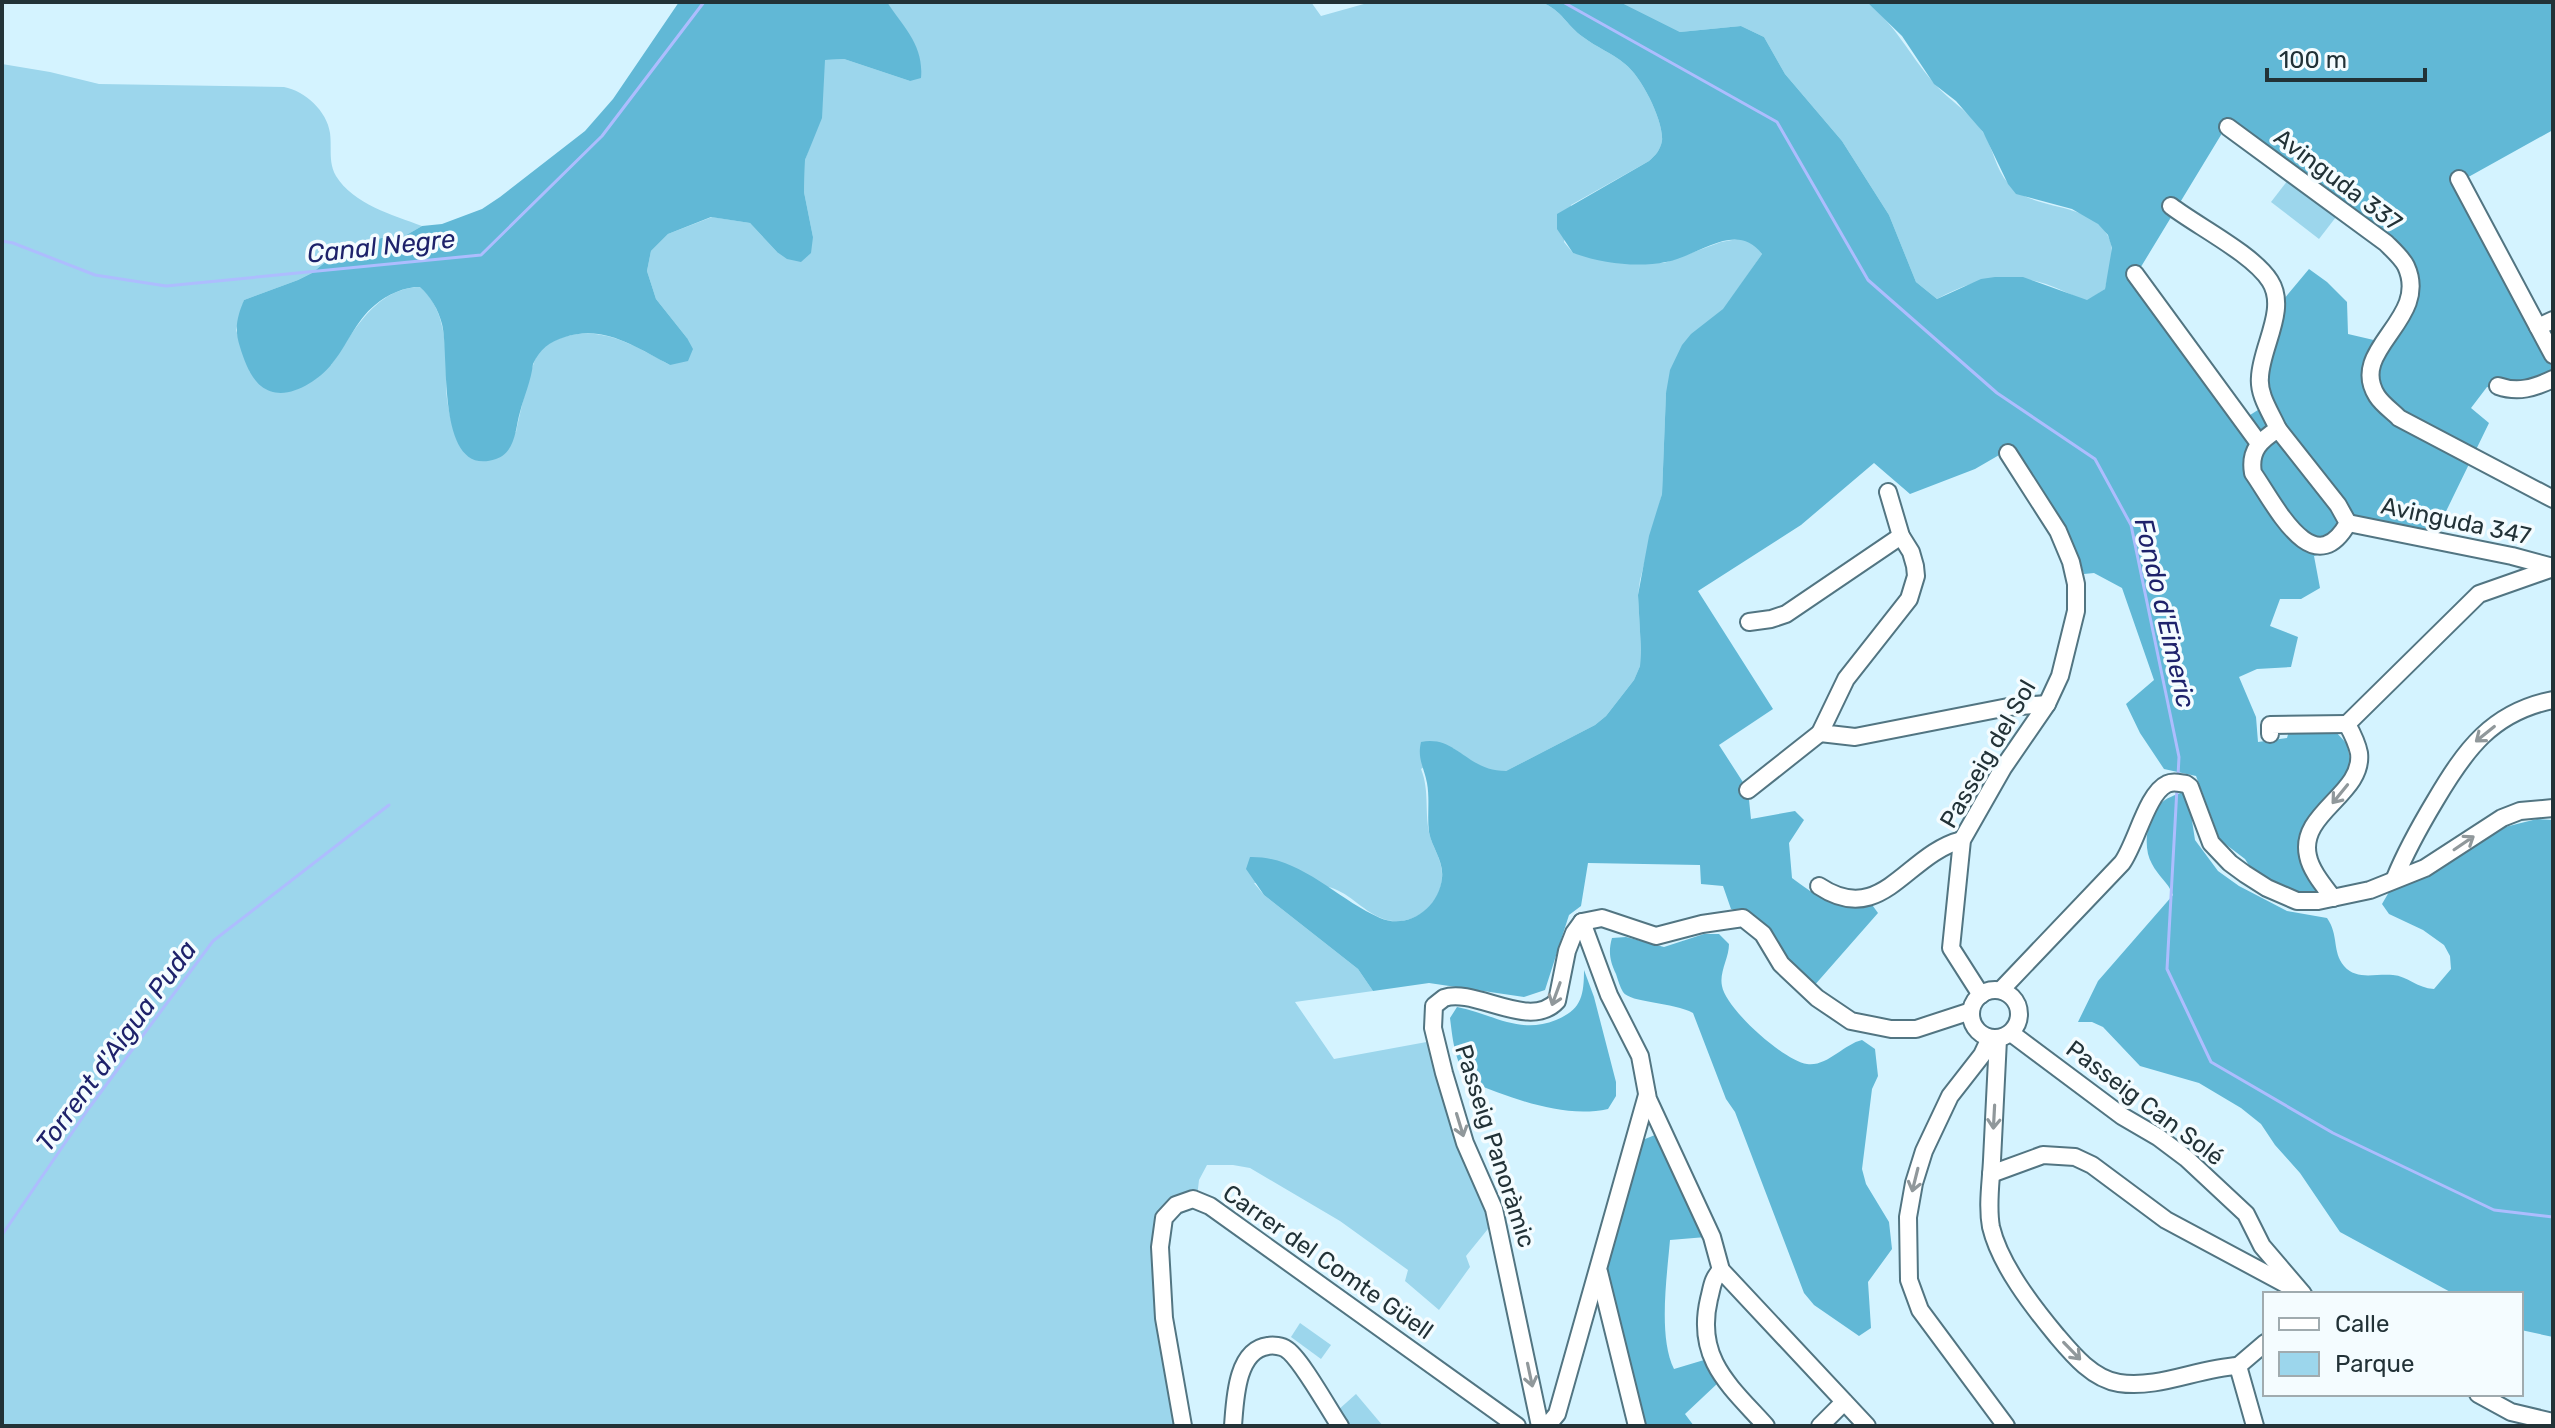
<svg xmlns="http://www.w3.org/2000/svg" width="2555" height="1428" viewBox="0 0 2555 1428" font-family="Rubik,sans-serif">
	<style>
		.green { fill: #9cd6ec }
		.forest { fill: #61b8d6; fill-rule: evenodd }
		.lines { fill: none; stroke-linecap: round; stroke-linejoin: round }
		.stream { stroke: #adbdfe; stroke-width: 3 }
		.minor-casing { stroke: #527582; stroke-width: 20 }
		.minor { stroke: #fff; stroke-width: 16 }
		.oneway { stroke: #90989b }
		.labels { text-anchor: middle; stroke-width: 7; stroke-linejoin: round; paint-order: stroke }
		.street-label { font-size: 24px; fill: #223237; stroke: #f4fcff }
		.water-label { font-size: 26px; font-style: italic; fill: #1e226b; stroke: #f4fcff }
	</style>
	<rect width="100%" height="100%" fill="#d4f3ff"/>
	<!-- green -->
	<g class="green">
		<path d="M887 2H1311L1321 16 1371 2H1541C1563 11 1566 25 1583 37 1596 47 1612 53 1625 64 1641 76 1664 121 1662 141 1660 150 1656 155 1649 161L1571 205 1564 242 1573 253 1616 263H1664L1721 242 1738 239 1753 242 1762 254 1666 393 1662 494 1640 580 1638 595 1641 650 1640 666 1634 680 1606 716 1595 725 1506 771H1491L1478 766 1453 748 1421 769C1430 791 1424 814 1430 836 1434 850 1443 862 1442 877 1441 907 1409 930 1381 918 1363 911 1346 890 1328 887 1304 882 1278 884 1254 883L1264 895 1358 969 1373 991 1295 1002 1334 1059 1432 1041 1496 1219 1466 1256 1470 1267 1439 1310 1405 1281 1408 1270 1340 1221 1250 1168 1233 1165H1207L1199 1180 1196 1206 1176 1217 1168 1233 1158 1294 1181 1426H2V64L50 72 99 84 284 87C305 91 327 111 330 133 332 148 328 162 336 176 353 204 393 215 422 226L403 237 364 242 339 251 312 273 298 280 244 300 236 330 250 372 331 365C354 332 374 288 421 287 447 312 446 349 446 383 446 403 451 421 457 440L516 432C519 417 531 365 538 353 543 346 551 342 558 339 600 323 634 346 670 365L687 338 656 299 647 271 651 251 668 234 712 217 750 223 777 252 813 237 804 192 805 160 815 132 824 60 844 59 910 81Z"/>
		<path d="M1620 2H1867C1898 28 1908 53 1933 82 1948 100 1970 111 1984 134 1993 148 1996 170 2008 183 2032 213 2088 199 2108 236 2117 252 2108 273 2105 289L2087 301C2073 296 2060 289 2046 284 2006 271 1973 279 1937 299L1916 282 1889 215 1842 141 1785 74 1764 37 1741 26 1680 32Z"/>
		<polygon points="2288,180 2336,217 2319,239 2271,202"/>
		<polygon points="1300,1323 1331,1345 1321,1359 1291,1337"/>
		<polygon points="1356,1394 1383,1426 1347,1426 1337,1411"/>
	</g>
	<!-- forest -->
	<g class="forest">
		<path d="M679 2H887C904 28 924 45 921 78L910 81 844 59 825 60 822 118 805 160 804 192 813 237 811 253 801 262 787 259 777 252 750 223 711 217 668 234 651 251 647 271 656 299 687 338 693 349 688 361 670 365C637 348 604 324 565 337 549 342 540 349 533 364 531 381 524 396 520 412 515 429 516 452 496 459 435 480 450 355 442 324 438 309 431 297 420 287 404 287 388 294 375 305 356 320 347 346 331 365 316 383 283 404 261 386 250 377 244 360 240 347 234 329 237 317 244 300L298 280 312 273 339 251 351 247 382 238 403 237 422 226 442 224 482 209 500 197 585 131 613 99Z"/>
		<path d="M1541 2H1620L1680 32 1741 26 1764 37 1785 74 1842 141 1889 215 1916 282 1937 299 1981 279 1995 277H2023L2087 300 2105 289 2112 248 2108 235 2098 224 2072 209 2016 194 2008 184 1983 132 1956 101 1934 84 1902 36 1867 2H2553V130L2454 185 2533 334 2553 365V384L2521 395 2487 387 2471 408 2489 423 2435 534 2352 530 2337 550 2314 556 2320 588 2301 599H2280L2270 626 2298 637 2291 667 2257 669 2239 677 2256 717 2258 742 2287 738 2289 731H2335L2347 744 2352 770 2305 827 2320 887 2318 895 2298 897 2255 875 2245 859 2220 840 2196 776 2164 769 2140 733 2126 704 2154 680 2122 588 2094 573 2084 574C2070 526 2042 488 2013 447L1975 469 1910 494 1874 463 1801 525 1698 591 1773 709 1719 745 1748 790 1751 819 1795 811 1804 820 1789 843 1792 878C1823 901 1831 907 1870 902L1878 913 1813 987 1790 966 1747 914 1731 909 1723 886 1701 884 1700 865 1588 863 1581 906 1569 915 1545 990 1524 997 1429 983 1373 991 1358 969 1264 895 1246 869 1250 857C1301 856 1336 899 1380 918 1408 930 1439 908 1442 878 1444 861 1432 848 1429 832 1427 816 1430 799 1427 783 1424 767 1417 759 1421 742 1457 735 1466 771 1506 771L1595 725 1606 716 1634 680 1640 666 1641 650 1638 595 1649 536 1662 494 1666 393 1670 370 1682 345 1691 334 1723 309 1762 254C1736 220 1699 256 1666 262 1636 268 1601 263 1573 253L1557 229V214L1649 161C1656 155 1660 150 1662 141 1664 121 1641 76 1625 64 1612 53 1596 47 1583 37 1566 25 1563 11 1541 2ZM2224 130 2383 238 2401 265 2408 296 2378 341 2348 334 2347 302 2327 282 2309 269 2279 305 2265 374 2269 403 2239 422 2133 280Z"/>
		<path d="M2183 792 2191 814 2195 840 2218 871 2239 886 2287 911 2327 918C2339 935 2332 952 2344 966 2357 981 2376 973 2393 975 2407 976 2417 988 2434 989L2451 969 2450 956 2444 945 2423 930 2389 914 2382 904 2389 892 2415 881 2497 829 2537 819 2553 820V1337L2521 1330V1294H2454L2340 1232 2300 1173 2275 1145 2261 1124 2241 1108 2199 1083 2140 1066 2103 1027 2092 1022H2078L2098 981 2173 895C2168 882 2158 876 2152 864 2142 847 2147 817 2160 804 2166 798 2175 795 2183 792Z"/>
		<path d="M1704 934H1719L1729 944C1729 958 1719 972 1722 986 1726 1009 1784 1061 1807 1064 1827 1067 1844 1044 1862 1040L1875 1049 1878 1076 1872 1089 1862 1169 1866 1184 1889 1222 1892 1249 1868 1282 1871 1328 1859 1336 1814 1305 1804 1293 1735 1112 1726 1099 1693 1013C1674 1002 1630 1003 1623 992 1620 987 1618 980 1616 974 1610 961 1608 952 1612 938L1626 937 1664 947Z"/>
		<path d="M1584 970 1594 997 1616 1082V1096L1608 1109C1563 1119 1512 1098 1470 1082 1455 1063 1453 1042 1450 1018L1457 1007C1493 1014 1519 1035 1556 1020 1581 1010 1584 996 1584 970Z"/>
		<path d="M1655 1135 1661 1140 1706 1237 1670 1240C1667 1276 1658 1337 1674 1369L1704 1360 1719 1382 1685 1414 1694 1426H1644L1606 1268 1640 1141Z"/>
	</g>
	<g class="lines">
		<!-- stream -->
		<g class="stream">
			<polyline points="1563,2 1777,122 1868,280 1997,393 2095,459 2131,525 2179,757 2178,776"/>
			<polyline points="2,241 13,243 95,275 166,286 481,255 602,136 704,2"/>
			<polyline points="2177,788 2167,969 2211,1062 2333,1133 2494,1210 2553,1217"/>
			<polyline points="2,1235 89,1108 213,941 389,805"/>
		</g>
		<defs>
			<g id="minor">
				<path d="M2228 127 2386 243C2393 250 2402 258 2406 266 2431 320 2347 349 2377 396 2382 404 2392 411 2399 418L2553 499"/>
				<polyline points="2459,179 2553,355"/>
				<path d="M2171 206C2197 226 2253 254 2270 281 2288 309 2261 347 2260 377 2258 395 2271 413 2278 429"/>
				<polyline points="2135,274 2258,442"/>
				<polyline points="2538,327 2553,320"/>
				<path d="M2498 386C2518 393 2534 388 2553 379"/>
				<path d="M2278 429 2338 505 2348 523C2313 585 2275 504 2253 473 2249 450 2261 440 2278 429Z"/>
				<polyline points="1888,492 1901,536 1911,552 1915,566 1916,576 1909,599 1846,679 1820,733 1855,737 2008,707 2047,704"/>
				<polyline points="2348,523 2512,556 2553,567"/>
				<polyline points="1749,622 1771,619 1786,614 1901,536"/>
				<polyline points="2347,724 2479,594 2553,568"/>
				<polyline points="2270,734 2270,725 2347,724"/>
				<polyline points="1748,790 1820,733"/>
				<path d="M2395 878C2406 851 2420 826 2435 801 2465 750 2492 712 2553 700"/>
				<path d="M1819 886C1882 928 1906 854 1962 840"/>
				<path d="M2333 898C2324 886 2311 871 2308 856 2298 813 2364 794 2359 753 2357 743 2352 733 2347 724"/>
				<polyline points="1582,922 1609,995 1640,1056 1648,1099 1712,1237 1721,1270 1867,1426"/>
				<circle cx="1995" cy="1014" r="24"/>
				<path d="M2001 990 2122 863C2136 844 2147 793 2167 784 2173 781 2179 783 2186 784L2190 787 2211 843 2230 863 2245 874 2267 888 2297 901H2318L2370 890 2425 868 2502 818 2520 811 2553 808"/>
				<polyline points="1981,995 1951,948 1962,840 2003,768 2047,704 2060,676 2076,611 2076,584 2071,562 2058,531 2008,453"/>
				<polyline points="2011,1033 2122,1116 2158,1137 2186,1158 2246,1214 2262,1246 2303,1294"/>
				<polyline points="1990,1038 1982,1055 1950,1096 1924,1151 1914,1183 1908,1217 1909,1280 1920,1310 2006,1426"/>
				<path d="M1998 1039C1996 1079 1994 1120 1992 1160 1991 1182 1987 1205 1991 1227 2000 1265 2033 1307 2057 1336 2073 1355 2093 1379 2119 1383 2159 1389 2198 1368 2238 1366"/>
				<polyline points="1991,1174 2043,1155 2075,1157 2092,1165 2166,1220 2293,1288"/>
				<path d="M1721 1270C1712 1279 1712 1288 1709 1299 1695 1359 1730 1386 1766 1426"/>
				<polyline points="1599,1272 1637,1426"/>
				<polyline points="2238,1366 2255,1426"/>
				<polyline points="2238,1366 2265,1343"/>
				<polyline points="2478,1394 2511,1412 2553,1422"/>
				<polyline points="1183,1426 1164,1318 1160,1247 1164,1218 1176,1205 1193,1199 1210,1206 1517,1426"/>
				<path d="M1233 1426C1235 1401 1236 1350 1268 1346 1273 1345 1282 1346 1286 1349 1300 1357 1329 1410 1340 1426"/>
				<path d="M1540 1426 1494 1209 1465 1143 1444 1073 1433 1028 1434 1006C1435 1005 1444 998 1444 998 1474 987 1530 1031 1557 1001L1567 951 1574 933 1582 922 1602 918 1656 936 1702 924 1743 918 1763 934 1781 964 1817 998 1851 1021 1891 1029H1916L1971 1011"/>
				<polyline points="1547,1426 1557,1414 1647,1095"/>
				<polyline points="1820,1426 1844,1402"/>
			</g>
		</defs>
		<!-- minor casing -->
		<use href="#minor" class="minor-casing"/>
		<!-- minor -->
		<use href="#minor" class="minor"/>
	</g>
	<!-- one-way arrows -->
	<defs><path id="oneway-shaft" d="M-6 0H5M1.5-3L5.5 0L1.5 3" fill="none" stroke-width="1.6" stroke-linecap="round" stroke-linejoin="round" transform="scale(2)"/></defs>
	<g class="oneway">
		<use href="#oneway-shaft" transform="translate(2485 734) rotate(141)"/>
		<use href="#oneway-shaft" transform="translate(2340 794) rotate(129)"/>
		<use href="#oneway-shaft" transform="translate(2464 843) rotate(-34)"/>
		<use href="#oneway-shaft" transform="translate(1556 994) rotate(110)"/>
		<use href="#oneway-shaft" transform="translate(1994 1117) rotate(93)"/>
		<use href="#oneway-shaft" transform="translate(1460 1125) rotate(73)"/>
		<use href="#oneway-shaft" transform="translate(1915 1180) rotate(104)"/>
		<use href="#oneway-shaft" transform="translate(2072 1351) rotate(46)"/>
		<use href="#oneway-shaft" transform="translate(1530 1375) rotate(78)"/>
	</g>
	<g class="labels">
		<!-- street labels -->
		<g class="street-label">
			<text transform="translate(2338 180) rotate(37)" y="8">Avinguda 337</text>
			<text transform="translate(2456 521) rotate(12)" y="8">Avinguda 347</text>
			<text transform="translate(1988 754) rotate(-60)" y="8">Passeig del Sol</text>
			<text transform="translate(2145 1103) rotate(37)" y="8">Passeig Can Solé</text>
			<text transform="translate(1495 1146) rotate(72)" y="8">Passeig Panoràmic</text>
			<text transform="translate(1328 1262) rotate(35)" y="8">Carrer del Comte Güell</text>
		</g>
		<!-- water labels -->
		<g class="water-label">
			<text transform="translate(381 246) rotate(-6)" y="9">Canal Negre</text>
			<text transform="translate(2165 613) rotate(77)" y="9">Fondo d'Eimeric</text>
			<text transform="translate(116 1046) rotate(-54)" y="9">Torrent d'Aigua Puda</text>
		</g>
	</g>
	<!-- border -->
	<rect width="2555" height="1428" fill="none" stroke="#223237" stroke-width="8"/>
	<!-- legend -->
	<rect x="2263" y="1292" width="260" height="104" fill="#f4fcff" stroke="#a0abaf" stroke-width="2"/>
	<rect x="2279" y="1318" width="40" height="12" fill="#ffffff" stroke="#a0abaf" stroke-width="2"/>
	<text x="2335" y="1332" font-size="24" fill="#223237">Calle</text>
	<rect x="2279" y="1352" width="40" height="24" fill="#9cd6ec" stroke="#a0abaf" stroke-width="2"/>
	<text x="2335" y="1372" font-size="24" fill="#223237">Parque</text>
	<!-- scale -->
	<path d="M2267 68v12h158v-12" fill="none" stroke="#223237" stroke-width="4"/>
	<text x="2279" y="68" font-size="24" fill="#223237" stroke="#f4fcff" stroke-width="6" paint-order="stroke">100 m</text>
</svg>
